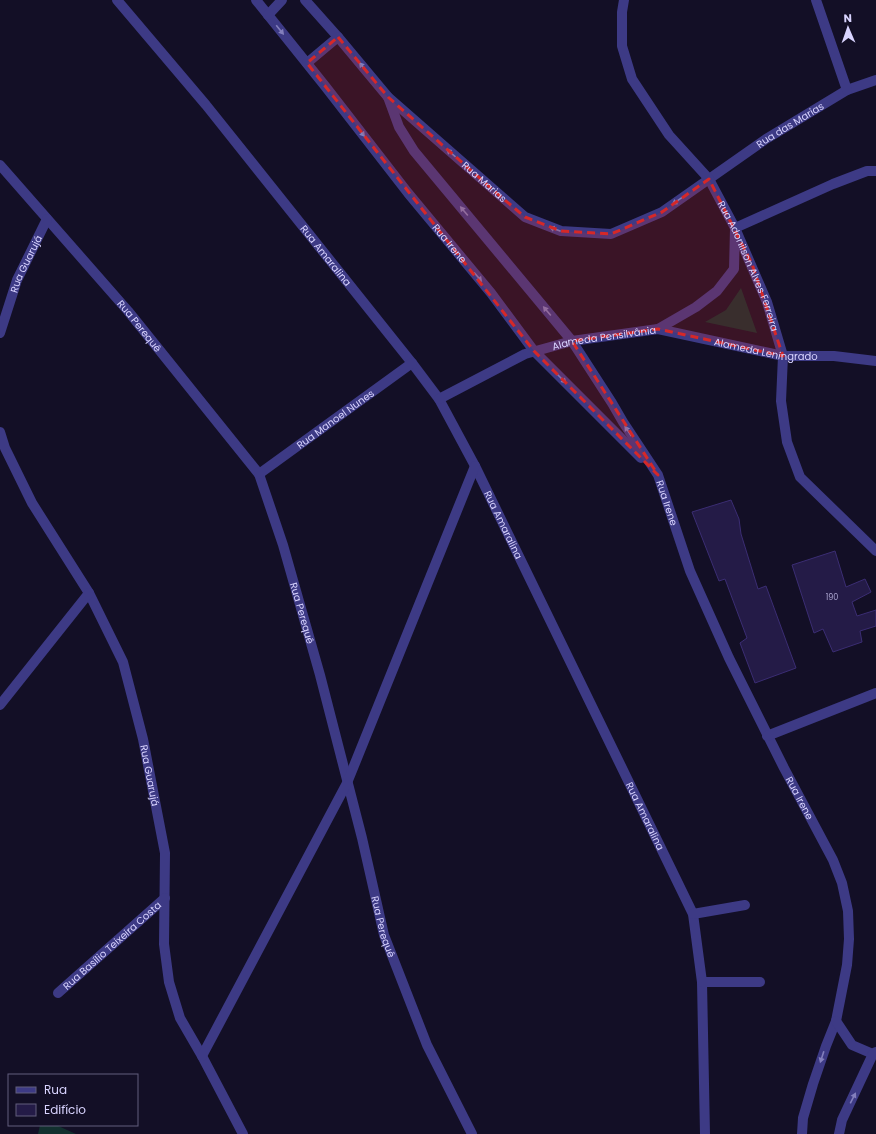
<svg xmlns="http://www.w3.org/2000/svg" width="876" height="1134" viewBox="0 0 876 1134" font-family="Poppins,sans-serif">
	<style>
		.green { fill: #12302f }
		.building { fill: #241b47; stroke: #3b2d73 }
		.lines { fill: none; stroke-linecap: round; stroke-linejoin: round }
		.minor { stroke: #3d3a85; stroke-width: 10 }
		.oneway { fill: #837fbc }
		.marked { fill: #d62828; fill-opacity: 0.2; stroke: #d62828; stroke-width: 3; stroke-dasharray: 8 5; stroke-linejoin: round }
		.labels { text-anchor: middle; stroke-width: 3; stroke-linejoin: round; paint-order: stroke }
		.number-label { font-size: 8px; fill: #aca6d1 }
		.street-label { font-size: 10px; fill: #d9d4ff; stroke: #130f26 }
	</style>
	<rect width="100%" height="100%" fill="#130f26"/>
	<!-- green -->
	<g class="green">
		<polygon points="741,288 757,333 705,322 726,310"/>
		<polygon points="40,1125 56,1125 76,1134 38,1134"/>
	</g>
	<!-- building -->
	<g class="building">
		<polygon points="731,500 739,519 741,534 758,589 766,586 796,668 755,683 740,643 747,638 725,579 719,581 692,512"/>
		<polygon points="835,551 846,587 865,579 871,592 852,602 857,616 876,610 876,626 860,631 862,642 833,652 823,629 814,633 792,565"/>
	</g>
	<g class="lines">
		<!-- minor -->
		<g class="minor">
			<path id="s1" d="M117 0 206 105 412 363 439 399 475 466 693 914 702 982 705 1134"/>
			<path id="s2" d="M256 0 325 86 408 193 491 293 534 351 641 458"/>
			<path id="s3" d="M305 0 338 37 388 97 525 217 561 231 611 234 662 212 766 139 847 90 876 80"/>
			<path id="s4" d="M624 0 622 12V46L632 79 669 135 709 179 735 228 767 302 783 356 781 401 787 442 800 477 876 551"/>
			<polyline points="816,0 847,90"/>
			<polyline points="268,15 282,0"/>
			<polyline points="307,63 338,37"/>
			<path id="s5" d="M388 97 399 127 414 151 572 341 612 403 623 422 658 475 690 571 729 658 784 768 833 860 842 883 848 911 849 939 847 965 836 1021 826 1046 813 1084 803 1118 802 1134"/>
			<path id="s6" d="M0 165 128 311 259 474 283 545 320 675 362 838 384 935 427 1045 472 1134"/>
			<path id="s7" d="M658 329 783 356H834L876 361"/>
			<path id="s8" d="M0 333 17 280 47 219"/>
			<path id="s9" d="M439 399 525 354 572 341 658 329 696 307 717 291 734 269 735 228 833 184 867 171H876"/>
			<path id="s10" d="M0 432 5 448 32 503 89 593 123 662 143 739 165 853 164 944 169 982 180 1018 202 1056 243 1134"/>
			<path id="s11" d="M259 474 412 363"/>
			<polyline points="0,705 89,593"/>
			<polyline points="767,736 876,693"/>
			<polyline points="693,914 745,905"/>
			<polyline points="702,982 760,982"/>
			<path id="s12" d="M58 993 165 898"/>
			<polyline points="836,1021 852,1045 873,1054"/>
			<polyline points="202,1056 347,783 475,466"/>
			<polyline points="839,1134 842,1120 873,1054 876,1052"/>
		</g>
	</g>
	<!-- one-way arrows -->
	<defs><path id="oneway-solid" d="M-6-.8H1V-3.2L6.5 0L1 3.2V.8H-6Z"/></defs>
	<g class="oneway">
		<use href="#oneway-solid" transform="translate(280 30) rotate(51)"/>
		<use href="#oneway-solid" transform="translate(363 67) rotate(-129)"/>
		<use href="#oneway-solid" transform="translate(361 132) rotate(52)"/>
		<use href="#oneway-solid" transform="translate(451 153) rotate(-139)"/>
		<use href="#oneway-solid" transform="translate(677 201) rotate(145)"/>
		<use href="#oneway-solid" transform="translate(464 211) rotate(-130)"/>
		<use href="#oneway-solid" transform="translate(555 229) rotate(-159)"/>
		<use href="#oneway-solid" transform="translate(478 277) rotate(50)"/>
		<use href="#oneway-solid" transform="translate(547 311) rotate(-130)"/>
		<use href="#oneway-solid" transform="translate(562 379) rotate(45)"/>
		<use href="#oneway-solid" transform="translate(628 431) rotate(-124)"/>
		<use href="#oneway-solid" transform="translate(822 1057) rotate(108)"/>
		<use href="#oneway-solid" transform="translate(853 1098) rotate(-63)"/>
	</g>
	<!-- marked area -->
	<path class="marked" d="M338 37 388 97 500 196 525 217 561 231 611 234 662 212 709 179 752 264 783 356 658 329 572 341 658 475 534 351 307 63Z"/>
	<g class="labels">
		<!-- number labels -->
		<g class="number-label">
			<text x="832" y="600">190</text>
		</g>
		<!-- street labels -->
		<g class="street-label">
			<text dy="4" stroke="none"><textPath href="#s3" startOffset="609">Rua das Marias</textPath></text>
			<text dy="4" stroke="none"><textPath href="#s3" startOffset="256">Rua Marias</textPath></text>
			<text dy="4" stroke="none"><textPath href="#s2" startOffset="311">Rua Irene</textPath></text>
			<text dy="4" stroke="none"><textPath href="#s1" startOffset="330">Rua Amaralina</textPath></text>
			<text dy="4" stroke="none"><textPath href="#s8" startOffset="74">Rua Guarujá</textPath></text>
			<text dy="4" stroke="none"><textPath href="#s4" startOffset="303">Rua Adonilson Alves Ferreira</textPath></text>
			<text dy="4" stroke="none"><textPath href="#s6" startOffset="213">Rua Perequê</textPath></text>
			<text dy="4" stroke="none"><textPath href="#s9" startOffset="178">Alameda Pensilvânia</textPath></text>
			<text dy="4" stroke="none"><textPath href="#s7" startOffset="110">Alameda Leningrado</textPath></text>
			<text dy="4" stroke="none"><textPath href="#s11" startOffset="94">Rua Manoel Nunes</textPath></text>
			<text dy="4" stroke="none"><textPath href="#s5" startOffset="496">Rua Irene</textPath></text>
			<text dy="4" stroke="none"><textPath href="#s1" startOffset="654">Rua Amaralina</textPath></text>
			<text dy="4" stroke="none"><textPath href="#s6" startOffset="549">Rua Perequê</textPath></text>
			<text dy="4" stroke="none"><textPath href="#s10" startOffset="378">Rua Guarujá</textPath></text>
			<text dy="4" stroke="none"><textPath href="#s5" startOffset="820">Rua Irene</textPath></text>
			<text dy="4" stroke="none"><textPath href="#s1" startOffset="978">Rua Amaralina</textPath></text>
			<text dy="4" stroke="none"><textPath href="#s6" startOffset="873">Rua Perequê</textPath></text>
			<text dy="4" stroke="none"><textPath href="#s12" startOffset="72">Rua Basílio Teixeira Costa</textPath></text>
		</g>
	</g>
	<!-- legend -->
	<rect x="8" y="1074" width="130" height="52" fill="#130f26" stroke="#625e7d"/>
	<rect x="16" y="1087" width="20" height="6" fill="#3d3a85" stroke="#625e7d"/>
	<text x="44" y="1094" font-size="12" fill="#d9d4ff">Rua</text>
	<rect x="16" y="1104" width="20" height="12" fill="#241b47" stroke="#625e7d"/>
	<text x="44" y="1114" font-size="12" fill="#d9d4ff">Edifício</text>
	<!-- north arrow -->
	<g transform="translate(848 28) rotate(358)" stroke="#130f26" stroke-width="3" paint-order="stroke">
	<path d="M0-3L7 15L0 10L-7 15Z" fill="#d9d4ff"/>
	<text y="-6" font-size="11" font-weight="bold" text-anchor="middle" fill="#d9d4ff">N</text>
	</g>
</svg>
